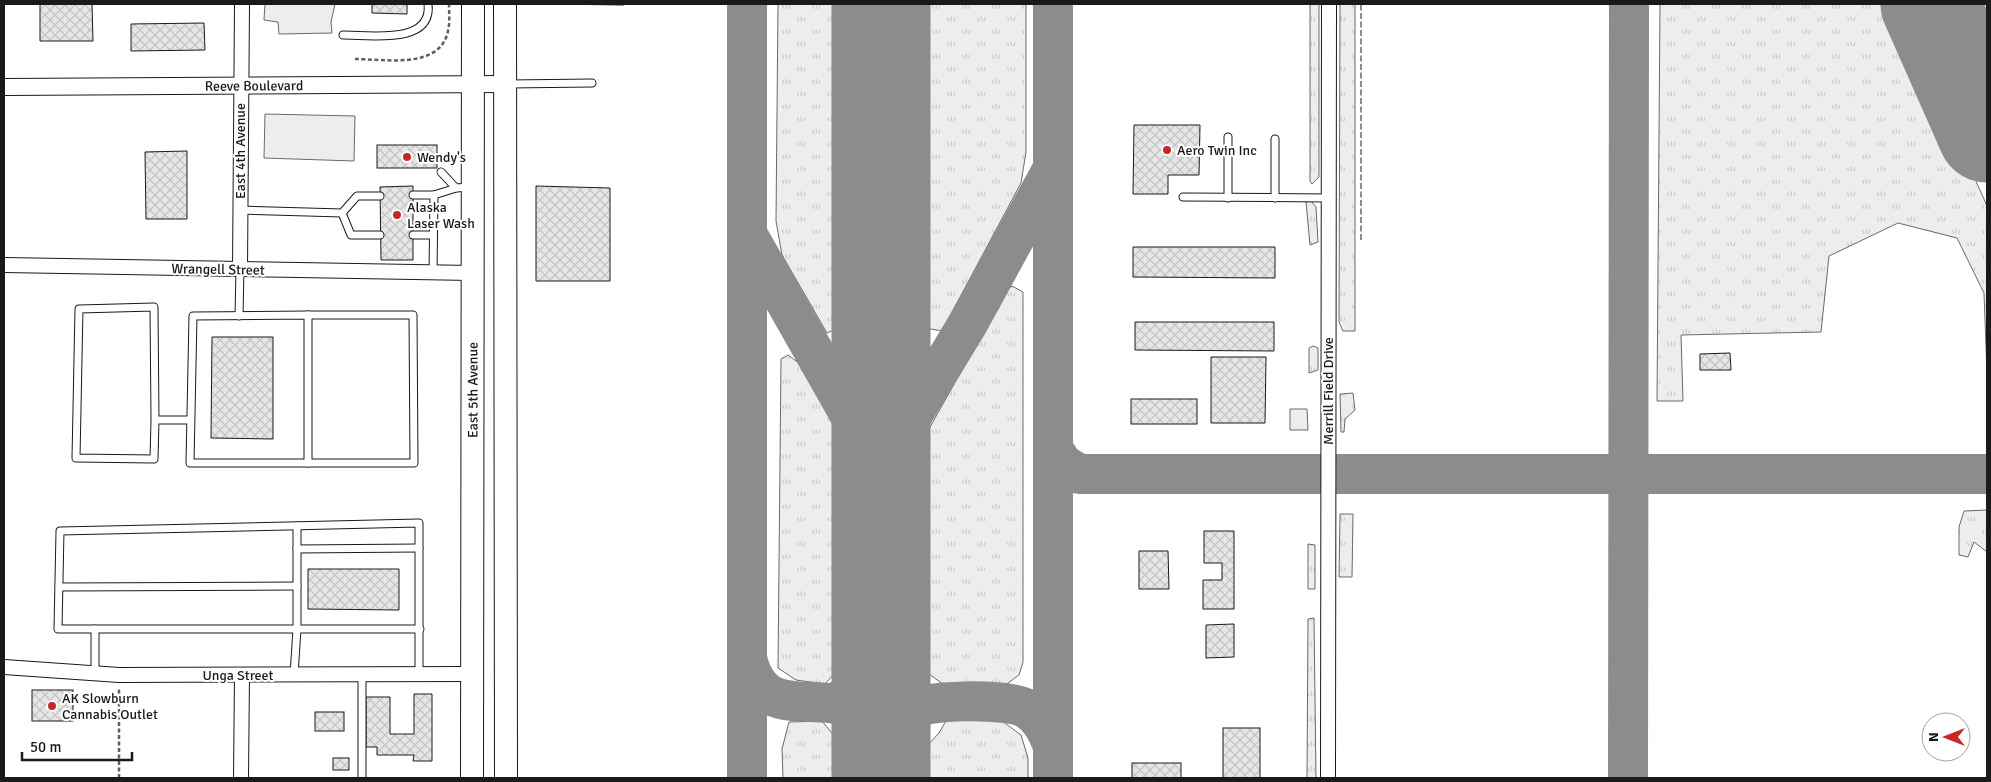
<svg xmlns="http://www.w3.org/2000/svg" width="1991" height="782" viewBox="0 0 1991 782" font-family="Signika,sans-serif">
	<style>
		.grass { fill: url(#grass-tufts); stroke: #6a6a6a }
		.built { fill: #ededed; stroke: #6a6a6a }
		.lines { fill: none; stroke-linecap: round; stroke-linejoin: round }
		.taxiway { stroke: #8c8c8c; stroke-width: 40 }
		.runway { stroke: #8c8c8c; stroke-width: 99 }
		.building { fill: url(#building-cross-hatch); stroke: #1a1a1a }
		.service-casing { stroke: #1a1a1a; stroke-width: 9 }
		.minor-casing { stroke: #1a1a1a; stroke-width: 16 }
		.tertiary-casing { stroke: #1a1a1a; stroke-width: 18 }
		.trunk-casing { stroke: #1a1a1a; stroke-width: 24 }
		.path { stroke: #5f5f5f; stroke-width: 2.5; stroke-dasharray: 4 2.5; stroke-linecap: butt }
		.service { stroke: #fff; stroke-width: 7 }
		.minor { stroke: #fff; stroke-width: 14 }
		.tertiary { stroke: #fff; stroke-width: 16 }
		.trunk { stroke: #fff; stroke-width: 22 }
		.fence { stroke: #1a1a1a; stroke-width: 1; stroke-dasharray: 6 2.5; stroke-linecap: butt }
		.poi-dot { fill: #c62828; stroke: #fff; stroke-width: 2 }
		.labels { text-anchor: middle; stroke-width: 4; stroke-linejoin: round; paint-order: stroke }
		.street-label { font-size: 14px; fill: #1a1a1a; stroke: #fff }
		.poi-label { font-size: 14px; fill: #1a1a1a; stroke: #fff; text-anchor: start }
	</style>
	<defs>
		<pattern id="grass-tufts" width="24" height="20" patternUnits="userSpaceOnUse" patternTransform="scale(1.25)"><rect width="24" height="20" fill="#ededed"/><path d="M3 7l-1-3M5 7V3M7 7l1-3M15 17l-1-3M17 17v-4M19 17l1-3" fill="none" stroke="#cbcbcb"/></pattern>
		<pattern id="building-cross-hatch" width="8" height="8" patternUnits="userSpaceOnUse" patternTransform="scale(1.25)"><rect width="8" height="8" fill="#e6e6e6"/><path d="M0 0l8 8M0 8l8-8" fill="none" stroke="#c5c5c5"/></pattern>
	</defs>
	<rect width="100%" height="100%" fill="#fff"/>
	<!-- grass -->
	<g class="grass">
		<polygon points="778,4 841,4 836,329 827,333 782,255 776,221"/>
		<polygon points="924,4 1026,4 1026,152 1021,183 942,331 925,328"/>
		<polygon points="1310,4 1319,4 1319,177 1312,184 1310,181"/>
		<polygon points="1340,4 1355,4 1355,331 1343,331 1339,322"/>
		<polygon points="1660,4 1897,4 1987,206 1987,374 1984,293 1957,238 1898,223 1829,256 1821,332 1681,335 1683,401 1657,401"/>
		<polygon points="1961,4 1987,4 1987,64"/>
		<polygon points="1311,201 1316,207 1318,242 1310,245 1306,202"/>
		<polygon points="1012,286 1023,292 1023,662 1019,675 1004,686 944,685 925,671 925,436 1005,293"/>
		<polygon points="1313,346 1318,348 1318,370 1309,373 1309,348"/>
		<polygon points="788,355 800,364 836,430 841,445 840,667 825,684 796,680 778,668 781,359"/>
		<polygon points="1353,393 1355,410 1345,419 1344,432 1341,432 1340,394"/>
		<polygon points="1290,409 1307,409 1308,430 1290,430"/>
		<polygon points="1987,510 1987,552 1974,542 1968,557 1959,555 1959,527 1964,511"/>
		<polygon points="1340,514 1353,514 1352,577 1339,577"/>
		<polygon points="1308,544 1315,545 1315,589 1308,589"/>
		<polygon points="1314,618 1316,778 1307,778 1308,619"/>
		<polygon points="998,718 1021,735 1028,758 1028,778 927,778 927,746 939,733 947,719"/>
		<polygon points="822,721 840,743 840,778 783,778 782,749 789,722"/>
	</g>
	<!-- built -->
	<g class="built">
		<polygon points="265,4 335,4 331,22 332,33 279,34 278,22 264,20"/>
		<polygon points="265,114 355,116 354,161 264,158"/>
	</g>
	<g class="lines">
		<!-- taxiway -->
		<g class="taxiway">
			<polyline points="750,239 868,447 881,494"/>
			<polyline points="1053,449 1063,464 1079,474 1987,474"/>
			<polyline points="881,494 895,444 967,325 1051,172"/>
			<path d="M747 658C767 745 854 657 881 752"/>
			<path d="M832 703C866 693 875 679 881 646"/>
			<path d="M881 752C887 735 892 721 907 711 924 699 1009 698 1027 709 1041 718 1047 731 1053 746"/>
			<polyline points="747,778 747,4"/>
			<polyline points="1053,778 1053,4"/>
			<polyline points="1628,778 1629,4"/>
		</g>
		<!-- runway -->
		<g class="runway">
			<polyline points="1930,4 1987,133"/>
			<polyline points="881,778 881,4"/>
		</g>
	</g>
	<!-- building -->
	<g class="building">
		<polygon points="40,4 92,4 93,41 40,41"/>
		<polygon points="372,4 407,4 407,14 372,13"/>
		<polygon points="546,4 624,4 624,5"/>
		<polygon points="204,23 205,50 131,51 131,24"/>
		<polygon points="1134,125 1200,125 1199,175 1168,175 1168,194 1133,194"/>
		<rect x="377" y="145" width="60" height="23"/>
		<polygon points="187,151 187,219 146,219 145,152"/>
		<polygon points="413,186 413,260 381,260 380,187"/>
		<polygon points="536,186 610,188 610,281 536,281"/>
		<polygon points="1133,247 1275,247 1275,278 1133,277"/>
		<polygon points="1135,322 1274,322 1274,351 1135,350"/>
		<polygon points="212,337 273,337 273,439 211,438"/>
		<polygon points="1730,353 1731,370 1700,370 1700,354"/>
		<polygon points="1211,357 1266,357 1265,423 1211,423"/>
		<rect x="1131" y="399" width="66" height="25"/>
		<polygon points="1204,531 1234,531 1234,609 1203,609 1203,580 1222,580 1222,563 1204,563"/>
		<polygon points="1139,551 1168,551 1169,589 1139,589"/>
		<polygon points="308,569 399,569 399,610 308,609"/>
		<polygon points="1234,624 1234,657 1206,658 1206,625"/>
		<rect x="32" y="690" width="41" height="31"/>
		<polygon points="414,694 432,694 432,761 413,761 414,755 377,755 377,747 366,747 366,697 390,697 390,734 414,734"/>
		<rect x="315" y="712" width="29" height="19"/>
		<rect x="1223" y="728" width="37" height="50"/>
		<rect x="333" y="758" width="16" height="12"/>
		<rect x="1132" y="763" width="49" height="15"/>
	</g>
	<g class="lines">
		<defs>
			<g id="service">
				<path d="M343 35C370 35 433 45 428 4"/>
				<polyline points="507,84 592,83"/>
				<polyline points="1228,137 1228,198"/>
				<polyline points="1275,139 1275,198"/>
				<polyline points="441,172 456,188"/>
				<polyline points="413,195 434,195 456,188 470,187"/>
				<polyline points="1183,197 1329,198"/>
				<polyline points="240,210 342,213 357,196 380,196"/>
				<polyline points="342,213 351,235 380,235"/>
				<polyline points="413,235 433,235"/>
				<polyline points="433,274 434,195"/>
				<polygon points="308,315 308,463 190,463 193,316"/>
				<polyline points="239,316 240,269"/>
				<polyline points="155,420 154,459 76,458 79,309 154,307 155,420 190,420"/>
				<polyline points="308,463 414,463 413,315 308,315"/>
				<polyline points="297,526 297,549"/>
				<polyline points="419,548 297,549 297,629 420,629"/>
				<polyline points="59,587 297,586"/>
				<polyline points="95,673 95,629"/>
				<polyline points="294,675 297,629 58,629 60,531 419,523 419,675"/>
				<polyline points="362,676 362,778"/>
			</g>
			<g id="minor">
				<polyline points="4,265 472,273"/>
				<polyline points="240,269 242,4"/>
				<polyline points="4,667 119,675 472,674"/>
				<polyline points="241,778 242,675"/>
				<polyline points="1328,778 1329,4"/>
			</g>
			<g id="tertiary">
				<path id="s1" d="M4 87 505 84"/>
			</g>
			<g id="trunk">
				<polyline points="505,4 506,778"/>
				<path id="s2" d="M472 778 473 4"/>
			</g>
		</defs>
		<!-- service casing -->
		<use href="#service" class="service-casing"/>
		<!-- minor casing -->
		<use href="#minor" class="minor-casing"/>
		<!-- tertiary casing -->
		<use href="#tertiary" class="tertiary-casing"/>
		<!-- trunk casing -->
		<use href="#trunk" class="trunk-casing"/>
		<!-- path -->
		<g class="path">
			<path d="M355 59C385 59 440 70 448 31 450 23 449 13 449 4"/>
			<polyline points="119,778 119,689"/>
		</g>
		<!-- service -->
		<use href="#service" class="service"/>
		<!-- minor -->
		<use href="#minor" class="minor"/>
		<!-- tertiary -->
		<use href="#tertiary" class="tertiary"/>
		<!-- trunk -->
		<use href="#trunk" class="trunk"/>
		<!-- fence -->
		<polyline class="fence" points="1361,240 1361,4"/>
	</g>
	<!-- markers -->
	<g class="poi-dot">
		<circle cx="1167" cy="150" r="5"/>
		<circle cx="407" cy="157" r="5"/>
		<circle cx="397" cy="215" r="5"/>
		<circle cx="52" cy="706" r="5"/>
	</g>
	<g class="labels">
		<!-- street labels -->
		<g class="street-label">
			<text dy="5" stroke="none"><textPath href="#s1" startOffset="250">Reeve Boulevard</textPath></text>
			<text transform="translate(240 151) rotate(-90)" y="5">East 4th Avenue</text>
			<text transform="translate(218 269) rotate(1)" y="5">Wrangell Street</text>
			<text dy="5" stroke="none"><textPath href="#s2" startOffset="388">East 5th Avenue</textPath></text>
			<text transform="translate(1328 391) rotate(-90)" y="5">Merrill Field Drive</text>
			<text x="238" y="680">Unga Street</text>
		</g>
		<!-- poi labels -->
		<g class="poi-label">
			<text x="1177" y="155">Aero Twin Inc</text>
			<text x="417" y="162">Wendy's</text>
			<text x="407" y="212">Alaska<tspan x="407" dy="16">Laser Wash</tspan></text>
			<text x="62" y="703">AK Slowburn<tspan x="62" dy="16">Cannabis Outlet</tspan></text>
		</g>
	</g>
	<!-- border -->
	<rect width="1991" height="782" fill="none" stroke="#1a1a1a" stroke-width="10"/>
	<!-- north arrow -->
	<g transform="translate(1946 737) rotate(270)"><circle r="24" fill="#ffffff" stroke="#a3a3a3"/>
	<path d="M0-4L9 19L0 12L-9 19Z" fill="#c62828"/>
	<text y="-8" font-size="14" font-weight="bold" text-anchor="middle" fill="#1a1a1a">N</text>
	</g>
	<!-- scale -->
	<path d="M22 752v8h110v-8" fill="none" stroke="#1a1a1a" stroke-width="2.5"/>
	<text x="30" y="752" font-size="15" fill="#1a1a1a" stroke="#ffffff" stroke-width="4" paint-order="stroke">50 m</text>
</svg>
